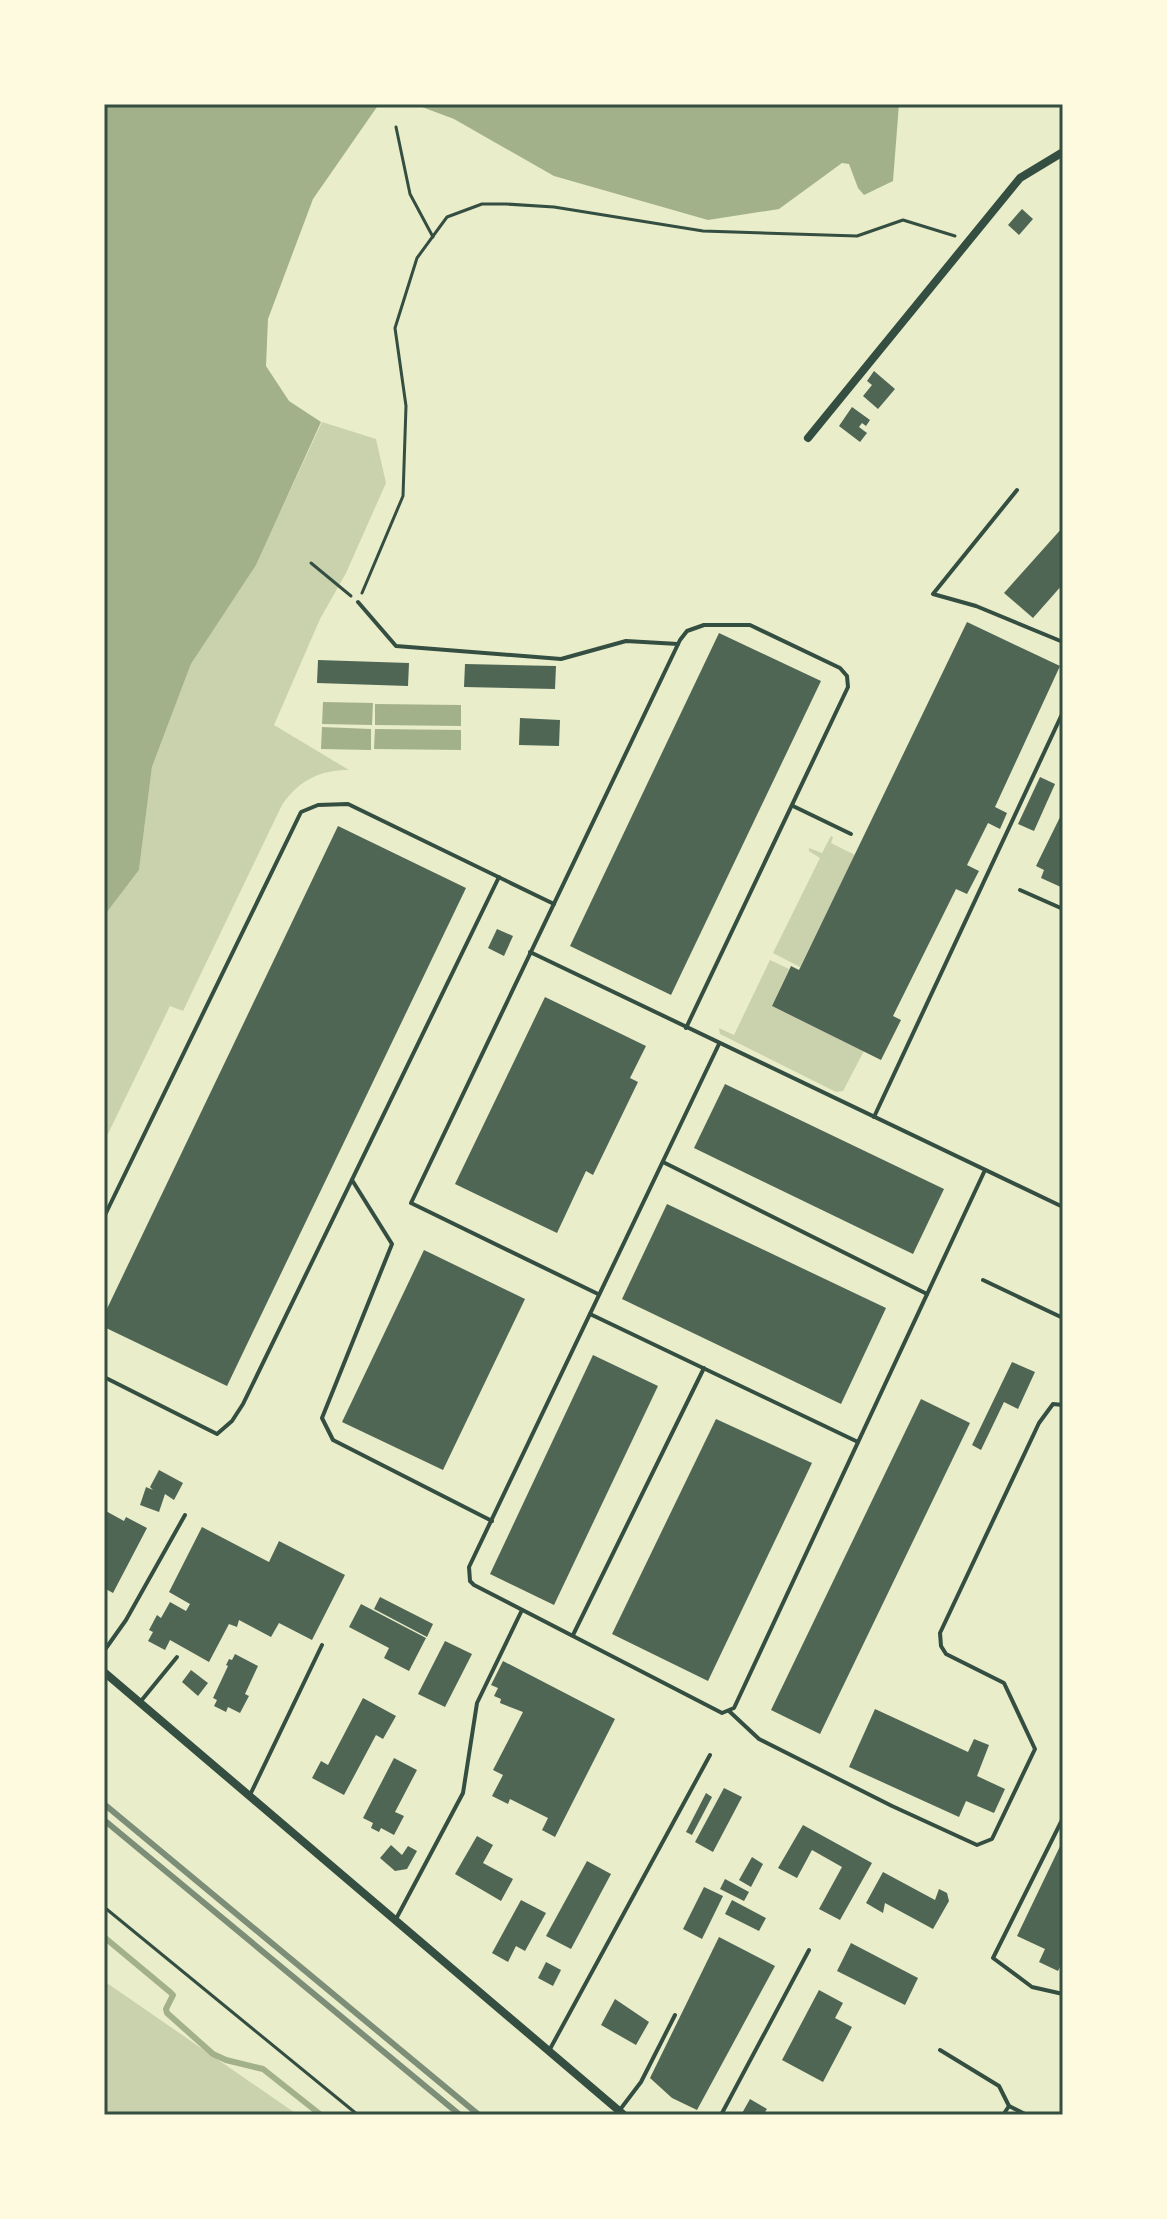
<svg xmlns="http://www.w3.org/2000/svg" width="1167" height="2219" viewBox="0 0 1167 2219" font-family="Figtree,sans-serif">
	<style>
		.green { fill: #cad2ad }
		.water { fill: #a3b18a }
		.lines { fill: none; stroke-linecap: round; stroke-linejoin: round }
		.stream { stroke: #a3b18a; stroke-width: 6 }
		.building { fill: #4f6655 }
		.path { stroke: #344e41; stroke-width: 3 }
		.service { stroke: #344e41; stroke-width: 4 }
		.minor { stroke: #344e41; stroke-width: 8 }
		.rail { stroke: #7c8e77; stroke-width: 6 }
		.neatline { fill: none; stroke: #344e41; stroke-width: 3 }
	</style>
	<rect width="100%" height="100%" fill="#e9edc9"/>
	<!-- green -->
	<g class="green">
		<path d="M322 422 376 439 386 483 346 573 320 619 274 725 349 770C320 770 299 780 282 805L183 1011 170 1006 104 1142V916L139 870 152 767 191 664 256 564Z"/>
		<polygon points="831,836 833,837 831,843 855,855 800,967 773,953 820,858 809,851 809,848 822,853"/>
		<polygon points="770,960 789,969 772,1006 864,1051 843,1091 836,1092 720,1034 719,1028 734,1035"/>
		<polygon points="104,1981 298,2115 104,2115"/>
	</g>
	<!-- water -->
	<g class="water">
		<polygon points="104,104 379,104 313,199 268,319 266,366 289,401 321,422 256,565 191,664 152,767 139,870 104,916"/>
		<polygon points="414,104 899,104 893,181 864,195 858,188 849,164 842,163 779,209 708,220 554,176 454,119"/>
		<polygon points="323,702 373,703 372,725 322,724"/>
		<polygon points="375,704 461,705 461,726 375,725"/>
		<polygon points="322,727 371,729 371,750 321,749"/>
		<polygon points="375,729 461,730 461,750 374,749"/>
	</g>
	<g class="lines">
		<!-- stream -->
		<polyline class="stream" points="104,1937 170,1992 173,1995 166,2009 167,2013 213,2054 226,2060 263,2069 321,2115"/>
	</g>
	<!-- building -->
	<g class="building">
		<polygon points="1022,209 1033,219 1019,235 1008,225"/>
		<polygon points="874,371 895,389 878,409 863,396 872,385 867,381"/>
		<polygon points="852,407 870,420 866,426 862,423 859,427 867,433 860,442 839,426"/>
		<polygon points="1063,527 1063,584 1033,618 1004,593"/>
		<polygon points="967,622 1060,666 995,807 1007,813 1000,829 988,823 967,865 979,871 967,894 956,889 893,1016 901,1020 881,1060 772,1006 791,966 799,970"/>
		<polygon points="719,633 821,681 671,995 570,946"/>
		<polygon points="318,660 409,663 408,686 317,683"/>
		<polygon points="465,664 556,666 555,689 464,687"/>
		<polygon points="520,718 560,720 559,746 519,745"/>
		<polygon points="1040,777 1055,784 1034,831 1018,824"/>
		<polygon points="1063,811 1063,888 1041,878 1044,870 1036,866"/>
		<polygon points="338,826 466,888 227,1386 104,1327 104,1315"/>
		<polygon points="497,929 513,936 504,956 488,948"/>
		<polygon points="545,997 646,1046 630,1078 638,1082 593,1175 586,1171 557,1233 455,1184"/>
		<polygon points="725,1084 944,1189 913,1254 694,1148"/>
		<polygon points="667,1204 886,1308 841,1404 622,1299"/>
		<polygon points="424,1250 525,1299 443,1470 342,1422"/>
		<polygon points="593,1355 658,1386 554,1605 490,1574"/>
		<polygon points="1012,1362 1035,1372 1018,1409 1004,1402 981,1450 972,1445"/>
		<polygon points="921,1399 970,1423 820,1734 771,1710"/>
		<polygon points="716,1419 812,1463 708,1681 612,1634"/>
		<polygon points="159,1470 183,1483 174,1500 165,1494 159,1512 140,1505 146,1487 153,1490 150,1487"/>
		<polygon points="104,1510 124,1521 126,1517 147,1528 113,1593 104,1588"/>
		<polygon points="202,1527 269,1562 279,1541 345,1575 312,1640 279,1623 271,1637 239,1620 237,1627 229,1624 209,1662 170,1640 165,1650 148,1641 153,1632 149,1630 157,1615 161,1618 170,1602 186,1611 190,1604 169,1592"/>
		<polygon points="380,1597 433,1624 427,1637 374,1609"/>
		<polygon points="361,1604 426,1638 409,1671 384,1658 389,1648 349,1627"/>
		<polygon points="445,1641 472,1654 445,1707 418,1694"/>
		<polygon points="235,1654 258,1666 245,1694 249,1696 240,1713 228,1707 226,1712 214,1706 217,1700 213,1698 228,1666 226,1665 229,1659 232,1660"/>
		<polygon points="503,1661 615,1719 555,1837 542,1830 548,1818 510,1799 508,1804 492,1796 503,1775 493,1770 523,1712 500,1703 501,1699 494,1696 498,1688 491,1685"/>
		<polygon points="191,1670 208,1683 198,1696 182,1682"/>
		<polygon points="363,1698 396,1716 383,1739 376,1735 344,1795 312,1778 321,1761 328,1765"/>
		<polygon points="875,1709 968,1752 974,1739 989,1745 977,1776 1005,1789 994,1813 966,1801 959,1817 849,1767"/>
		<polygon points="394,1758 417,1770 395,1812 404,1816 394,1835 381,1828 379,1832 371,1828 373,1823 363,1818"/>
		<polygon points="724,1788 742,1797 713,1852 695,1842"/>
		<polygon points="706,1793 712,1797 692,1835 686,1832"/>
		<polygon points="803,1825 872,1863 840,1920 819,1909 842,1867 812,1850 797,1878 778,1868"/>
		<polygon points="477,1836 493,1845 483,1863 513,1879 501,1901 455,1874"/>
		<polygon points="1063,1840 1063,1961 1058,1971 1039,1962 1045,1949 1017,1936"/>
		<polygon points="391,1845 402,1855 408,1846 417,1851 407,1869 395,1871 380,1858"/>
		<polygon points="752,1857 763,1864 751,1887 739,1880"/>
		<polygon points="587,1861 611,1874 571,1949 546,1936"/>
		<polygon points="883,1872 935,1900 939,1889 947,1893 949,1901 933,1929 885,1903 883,1913 866,1903"/>
		<polygon points="725,1879 749,1892 744,1901 720,1889"/>
		<polygon points="704,1887 723,1896 702,1939 683,1929"/>
		<polygon points="521,1900 546,1913 525,1951 516,1946 508,1962 492,1953"/>
		<polygon points="732,1900 766,1918 759,1931 725,1914"/>
		<polygon points="719,1937 775,1966 697,2110 672,2098 650,2078"/>
		<polygon points="851,1943 918,1978 905,2005 837,1971"/>
		<polygon points="546,1962 561,1970 553,1986 538,1978"/>
		<polygon points="819,1990 843,2003 835,2018 852,2027 823,2082 782,2060"/>
		<polygon points="615,1999 649,2022 636,2045 601,2025"/>
		<polygon points="750,2099 767,2109 763,2115 741,2115"/>
	</g>
	<g class="lines">
		<!-- path -->
		<g class="path">
			<polyline points="396,127 410,194 433,237"/>
			<polyline points="311,563 351,596"/>
			<polyline points="362,593 403,496 406,406 395,328 417,258 447,217 482,204 506,204 554,207 703,231 857,236 903,220 955,236"/>
			<polyline points="104,1907 358,2115"/>
		</g>
		<!-- service -->
		<g class="service">
			<polyline points="1017,490 933,594 976,606 1063,642"/>
			<polyline points="358,602 396,646 561,659 626,641 678,644"/>
			<polyline points="793,806 851,834"/>
			<polyline points="1020,890 1063,909"/>
			<polyline points="530,952 1063,1207"/>
			<polyline points="719,1044 469,1567 470,1581 474,1585 722,1713 734,1708 985,1170"/>
			<polyline points="874,1117 1063,712"/>
			<polyline points="663,1162 927,1294"/>
			<polyline points="352,1180 392,1244 322,1418 333,1440 492,1521"/>
			<polyline points="104,1217 301,812 318,805 348,804 554,904"/>
			<polyline points="983,1280 1063,1318"/>
			<polyline points="598,1294 411,1203 680,640 687,631 704,625 750,625 840,668 847,676 848,687 686,1028"/>
			<polyline points="590,1314 858,1442"/>
			<polyline points="104,1377 217,1434 232,1421 243,1404 499,877"/>
			<polyline points="573,1635 704,1368"/>
			<polyline points="104,1651 126,1620 185,1515"/>
			<polyline points="141,1701 177,1657"/>
			<polyline points="729,1711 759,1739 892,1806 977,1845 992,1839 1035,1749 1004,1683 946,1654 941,1646 940,1633 1039,1423 1053,1404 1063,1405"/>
			<polyline points="250,1795 322,1645"/>
			<polyline points="1063,1818 993,1958 1032,1987 1063,1994"/>
			<polyline points="396,1919 463,1793 477,1703 522,1610"/>
			<polyline points="550,2049 710,1755"/>
			<polyline points="940,2050 999,2086 1009,2106 1027,2115"/>
			<polyline points="619,2111 641,2082 675,2015"/>
			<polyline points="721,2115 809,1950"/>
			<polyline points="1003,2115 1009,2106"/>
		</g>
		<!-- minor -->
		<g class="minor">
			<polyline points="808,438 1020,178 1063,152"/>
			<polyline points="104,1672 624,2115"/>
		</g>
		<!-- rail -->
		<g class="rail">
			<polyline points="104,1804 479,2115"/>
			<polyline points="104,1820 460,2115"/>
		</g>
	</g>
	<!-- border -->
	<rect width="1167" height="2219" fill="none" stroke="#fefae0" stroke-width="212"/>
	<rect x="106" y="106" width="955" height="2007" class="neatline"/>
</svg>
